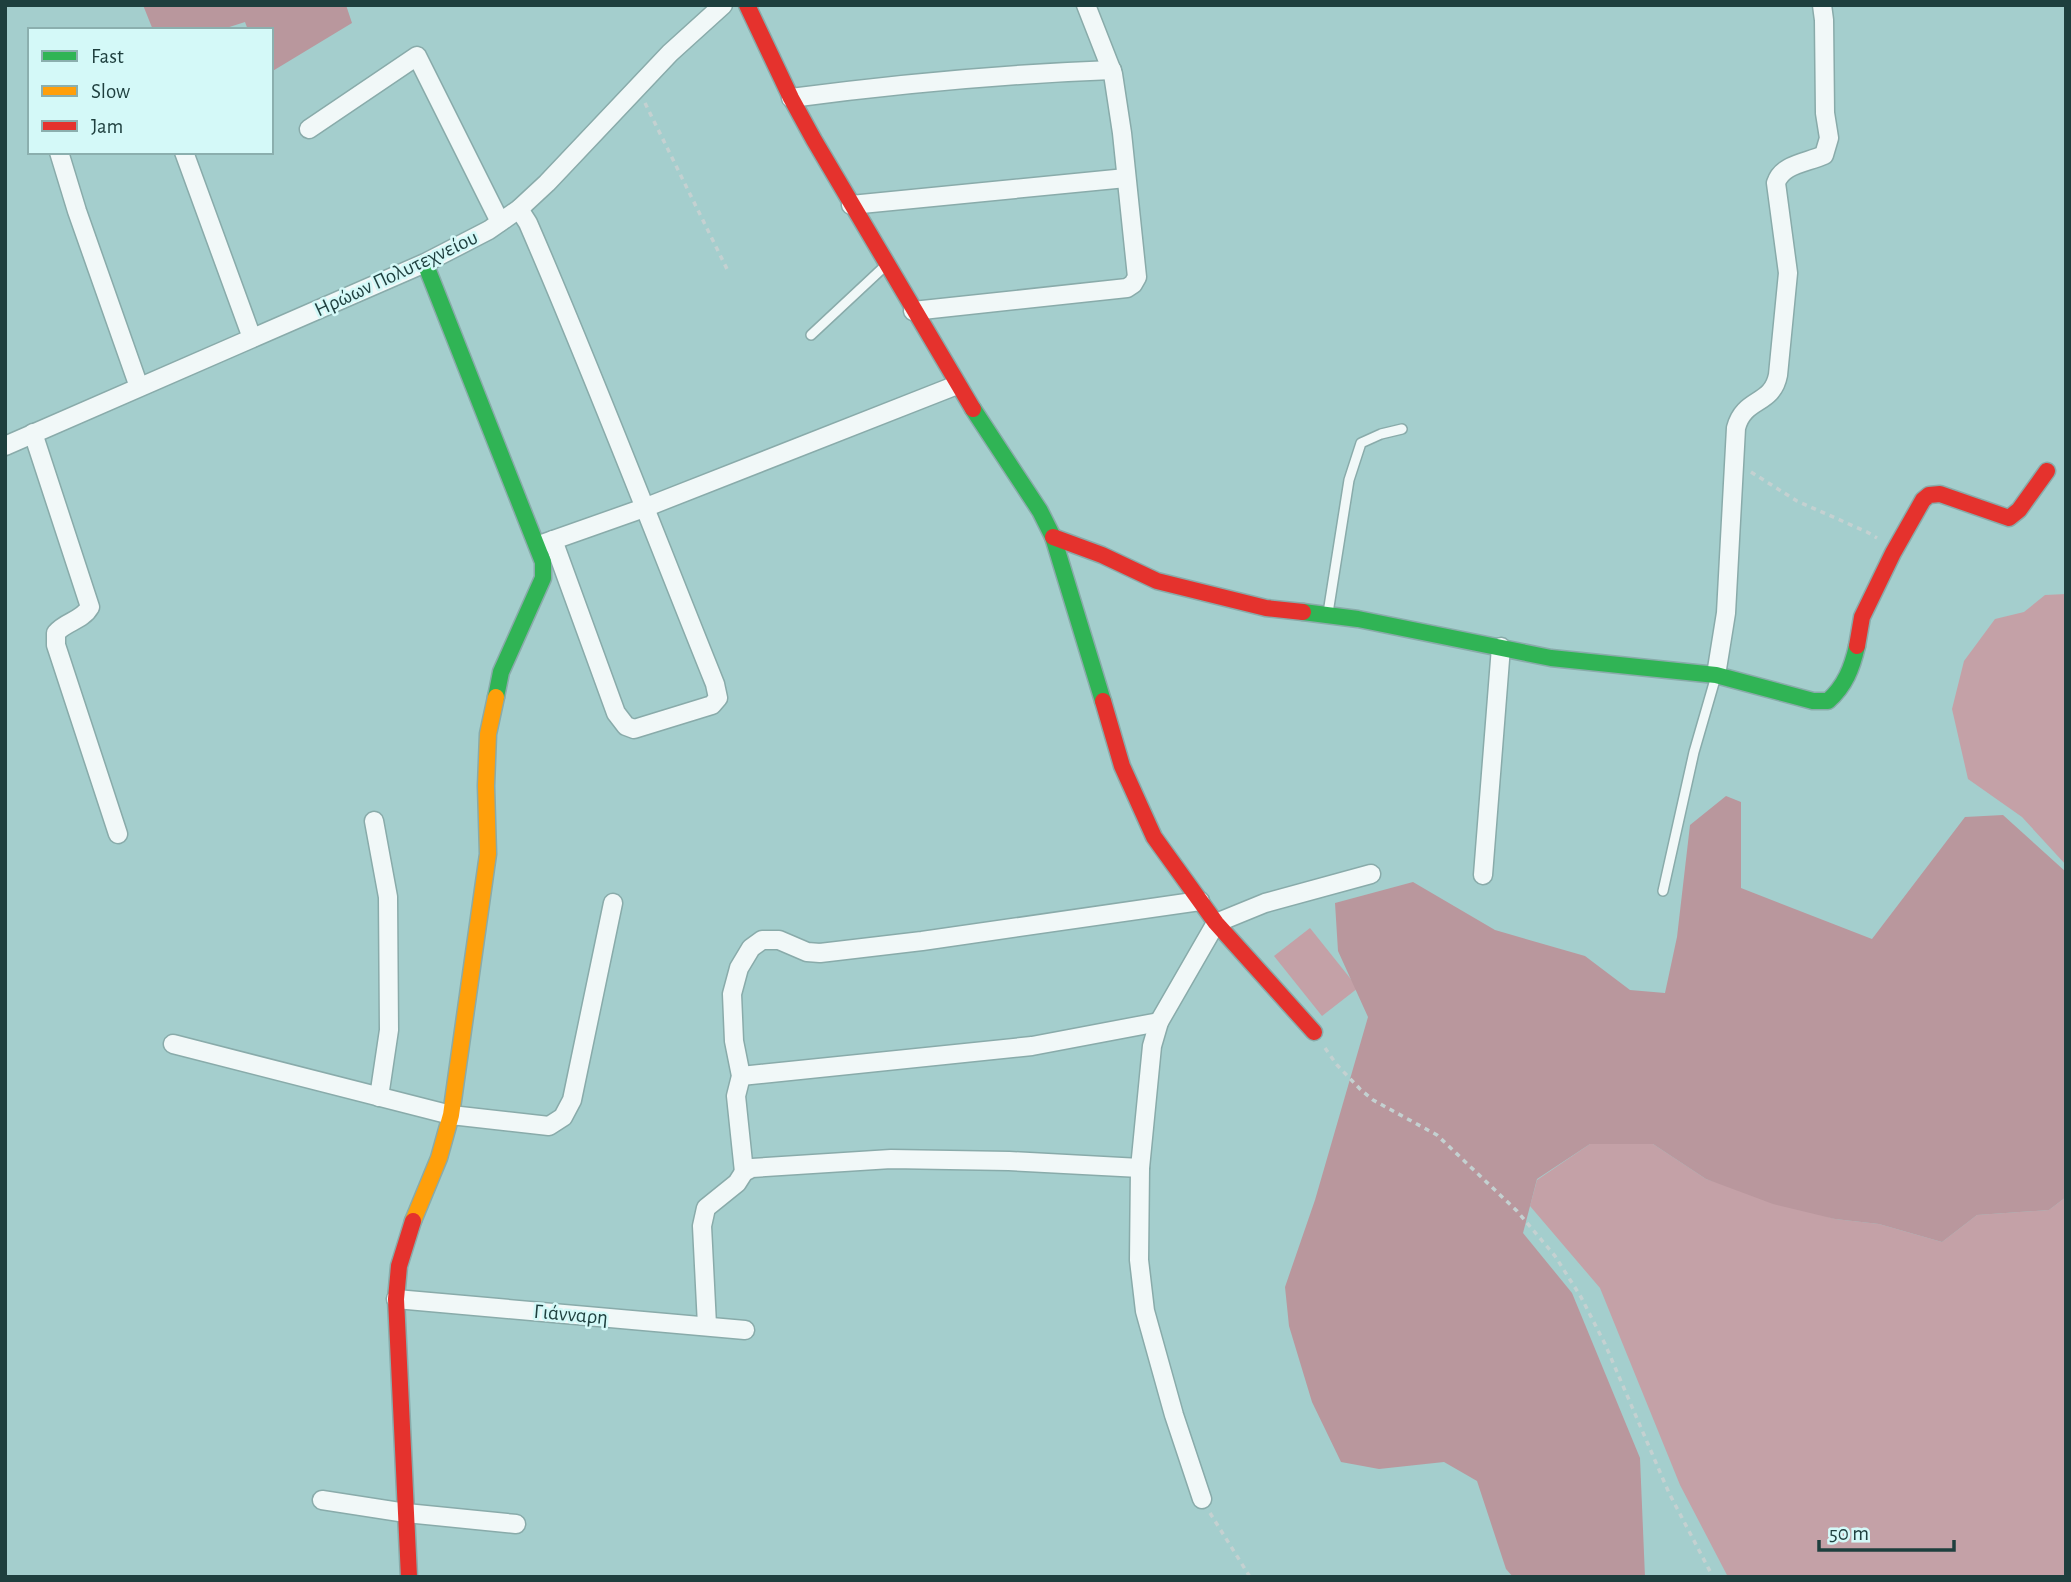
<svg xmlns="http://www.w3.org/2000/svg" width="2071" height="1582" viewBox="0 0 2071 1582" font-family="'Alegreya Sans',sans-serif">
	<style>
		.green { fill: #c4a1a7 }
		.forest { fill: #b9979d }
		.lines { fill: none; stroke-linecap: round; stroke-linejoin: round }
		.lane-casing { stroke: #89abaa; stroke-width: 12 }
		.street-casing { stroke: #89abaa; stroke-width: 21 }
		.fast-casing { stroke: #89abaa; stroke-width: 19 }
		.slow-casing { stroke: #89abaa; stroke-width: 19 }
		.jam-casing { stroke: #89abaa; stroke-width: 19 }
		.path { stroke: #c4d1d1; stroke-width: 3.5; stroke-dasharray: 5 5; stroke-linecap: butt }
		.lane { stroke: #f1f8f8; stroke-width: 9 }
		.street { stroke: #f1f8f8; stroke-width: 18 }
		.fast { stroke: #30b455; stroke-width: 16 }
		.slow { stroke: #ff9f0a; stroke-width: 16 }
		.jam { stroke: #e5322d; stroke-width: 16 }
		.labels { text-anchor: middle; stroke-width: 5; stroke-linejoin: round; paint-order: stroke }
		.street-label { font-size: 21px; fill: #1e3f3e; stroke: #d4f9f8 }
	</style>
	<rect width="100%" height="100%" fill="#a4cecd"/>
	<!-- green -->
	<g class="green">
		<polygon points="2066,594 2066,865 2022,817 1968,779 1952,709 1964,661 1995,619 2024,612 2045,595"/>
		<polygon points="1310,928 1358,988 1322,1016 1274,956"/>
		<polygon points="1590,1144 1653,1144 1706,1179 1835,1219 1879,1224 1942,1242 1977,1215 2049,1210 2066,1197 2066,1577 1728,1577 1680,1485 1600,1288 1530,1206 1537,1180"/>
	</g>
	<!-- forest -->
	<g class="forest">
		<polygon points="143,5 346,5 352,23 271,72 271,30 248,30 245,22 220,30 153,30"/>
		<polygon points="1726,796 1741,802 1741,888 1872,939 1965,817 2003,815 2066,872 2066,1197 2049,1210 1977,1215 1942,1242 1879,1224 1835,1219 1773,1204 1706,1179 1653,1144 1590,1144 1537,1179 1523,1233 1572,1293 1640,1458 1645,1577 1513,1577 1506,1569 1477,1481 1444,1462 1379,1469 1341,1462 1312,1402 1289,1326 1285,1287 1315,1200 1368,1017 1338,951 1335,903 1413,882 1495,930 1585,956 1630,990 1665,993 1677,937 1690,825"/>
	</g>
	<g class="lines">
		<defs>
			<g id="lane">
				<polyline points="811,335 885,266"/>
				<polyline points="1328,613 1349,480 1361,443 1381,434 1402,429"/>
				<polyline points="1663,891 1694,752 1716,676"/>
			</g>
			<g id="street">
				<path d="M791 98C897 84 1004 74 1112 70"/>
				<polyline points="309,129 417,56 500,222"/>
				<polyline points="59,152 77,211 139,387"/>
				<polyline points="184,152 252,338"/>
				<polyline points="851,205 1126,178"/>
				<path d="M519 209 528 223C594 375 653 530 715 684L718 698 712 705 634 729 626 726 616 713 553 540"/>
				<polyline points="913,311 1127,288 1133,284 1137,277 1122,133 1113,74 1086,5"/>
				<path d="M33 433 90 607C82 621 66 621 56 633V645L118 834"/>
				<polyline points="5,446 425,263 489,230 519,209 547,183 670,53 723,5"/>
				<polyline points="542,544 644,508 957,385"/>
				<path d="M1716 675 1726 613 1736 428C1744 397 1772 406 1778 375L1788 273 1776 183C1782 164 1806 163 1824 155L1829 138 1825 113 1824 20 1822 5"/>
				<polyline points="374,821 388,897 389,1030 379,1097"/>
				<polyline points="1483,875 1501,647"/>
				<polyline points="173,1044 451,1115 549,1126 563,1117 572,1100 613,903"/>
				<polyline points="741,1076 1032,1046 1159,1022"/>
				<polyline points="744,1172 736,1096 741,1076 734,1041 732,994 739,968 751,948 762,940 779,940 807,952 820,953 922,941 1200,901"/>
				<polyline points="396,1299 745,1330"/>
				<polyline points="707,1325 702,1226 706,1208 737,1183 744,1172 752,1168 891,1159 1009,1161 1140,1168"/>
				<polyline points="1202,1499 1174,1415 1145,1311 1139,1260 1140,1168 1152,1046 1159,1022 1216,923 1265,903 1371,874"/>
				<polyline points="322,1500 406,1513 516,1524"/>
			</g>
			<g id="fast">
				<polyline points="425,263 543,562 543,578 501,672 496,697"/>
				<polyline points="973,409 1040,511 1053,537 1103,701"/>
				<path d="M1303 612 1358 619 1551 658 1716 675 1813 701H1828C1845 686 1852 668 1857 646"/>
			</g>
			<polyline id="slow" points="413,1221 439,1158 451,1115 488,854 486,786 488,734 496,697"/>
			<g id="jam">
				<polyline points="747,5 791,98 814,140 973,409"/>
				<polyline points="1053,537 1102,555 1157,581 1266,608 1303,612"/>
				<polyline points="1857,646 1862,617 1893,553 1923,500 1929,495 1940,494 2009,518 2019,510 2047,471"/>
				<polyline points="1103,701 1122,766 1154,837 1216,923 1314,1032"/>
				<polyline points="409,1577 396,1299 399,1266 413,1221"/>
			</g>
		</defs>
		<!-- lane casing -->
		<use href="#lane" class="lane-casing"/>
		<!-- street casing -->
		<use href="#street" class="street-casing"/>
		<!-- fast casing -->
		<use href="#fast" class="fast-casing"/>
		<!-- slow casing -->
		<use href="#slow" class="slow-casing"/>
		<!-- jam casing -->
		<use href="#jam" class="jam-casing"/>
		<!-- path -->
		<g class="path">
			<polyline points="645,103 728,271"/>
			<polyline points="1751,472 1797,501 1867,532 1877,538"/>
			<polyline points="1325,1048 1337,1065 1360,1089 1373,1100 1437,1135 1517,1211 1555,1256 1581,1297 1605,1344 1669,1493 1713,1577"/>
			<polyline points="1210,1513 1250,1577"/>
		</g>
		<!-- lane -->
		<use href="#lane" class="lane"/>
		<!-- street -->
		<use href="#street" class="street"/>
		<!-- fast -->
		<use href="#fast" class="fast"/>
		<!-- slow -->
		<use href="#slow" class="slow"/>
		<!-- jam -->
		<use href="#jam" class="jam"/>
	</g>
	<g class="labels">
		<!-- street labels -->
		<g class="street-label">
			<text transform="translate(396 273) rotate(-25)" y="7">Ηρώων Πολυτεχνείου</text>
			<text transform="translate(571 1314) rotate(5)" y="7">Γιάνναρη</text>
		</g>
	</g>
	<!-- border -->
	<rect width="2071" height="1582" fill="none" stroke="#1e3f3e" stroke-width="14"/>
	<!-- legend -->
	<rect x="28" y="28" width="245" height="126" fill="#d4f9f8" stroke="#8bafae" stroke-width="2"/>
	<rect x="42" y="51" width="35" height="10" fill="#30b455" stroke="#8bafae" stroke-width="2"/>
	<text x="91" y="63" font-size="21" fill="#1e3f3e">Fast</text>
	<rect x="42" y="86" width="35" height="10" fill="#ff9f0a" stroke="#8bafae" stroke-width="2"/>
	<text x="91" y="98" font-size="21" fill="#1e3f3e">Slow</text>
	<rect x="42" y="121" width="35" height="10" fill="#e5322d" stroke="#8bafae" stroke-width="2"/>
	<text x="91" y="133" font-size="21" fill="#1e3f3e">Jam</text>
	<!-- scale -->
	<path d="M1819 1540v10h135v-10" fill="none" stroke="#1e3f3e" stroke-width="3.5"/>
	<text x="1829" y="1540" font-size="21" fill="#1e3f3e" stroke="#d4f9f8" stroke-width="5" paint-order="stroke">50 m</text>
</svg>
